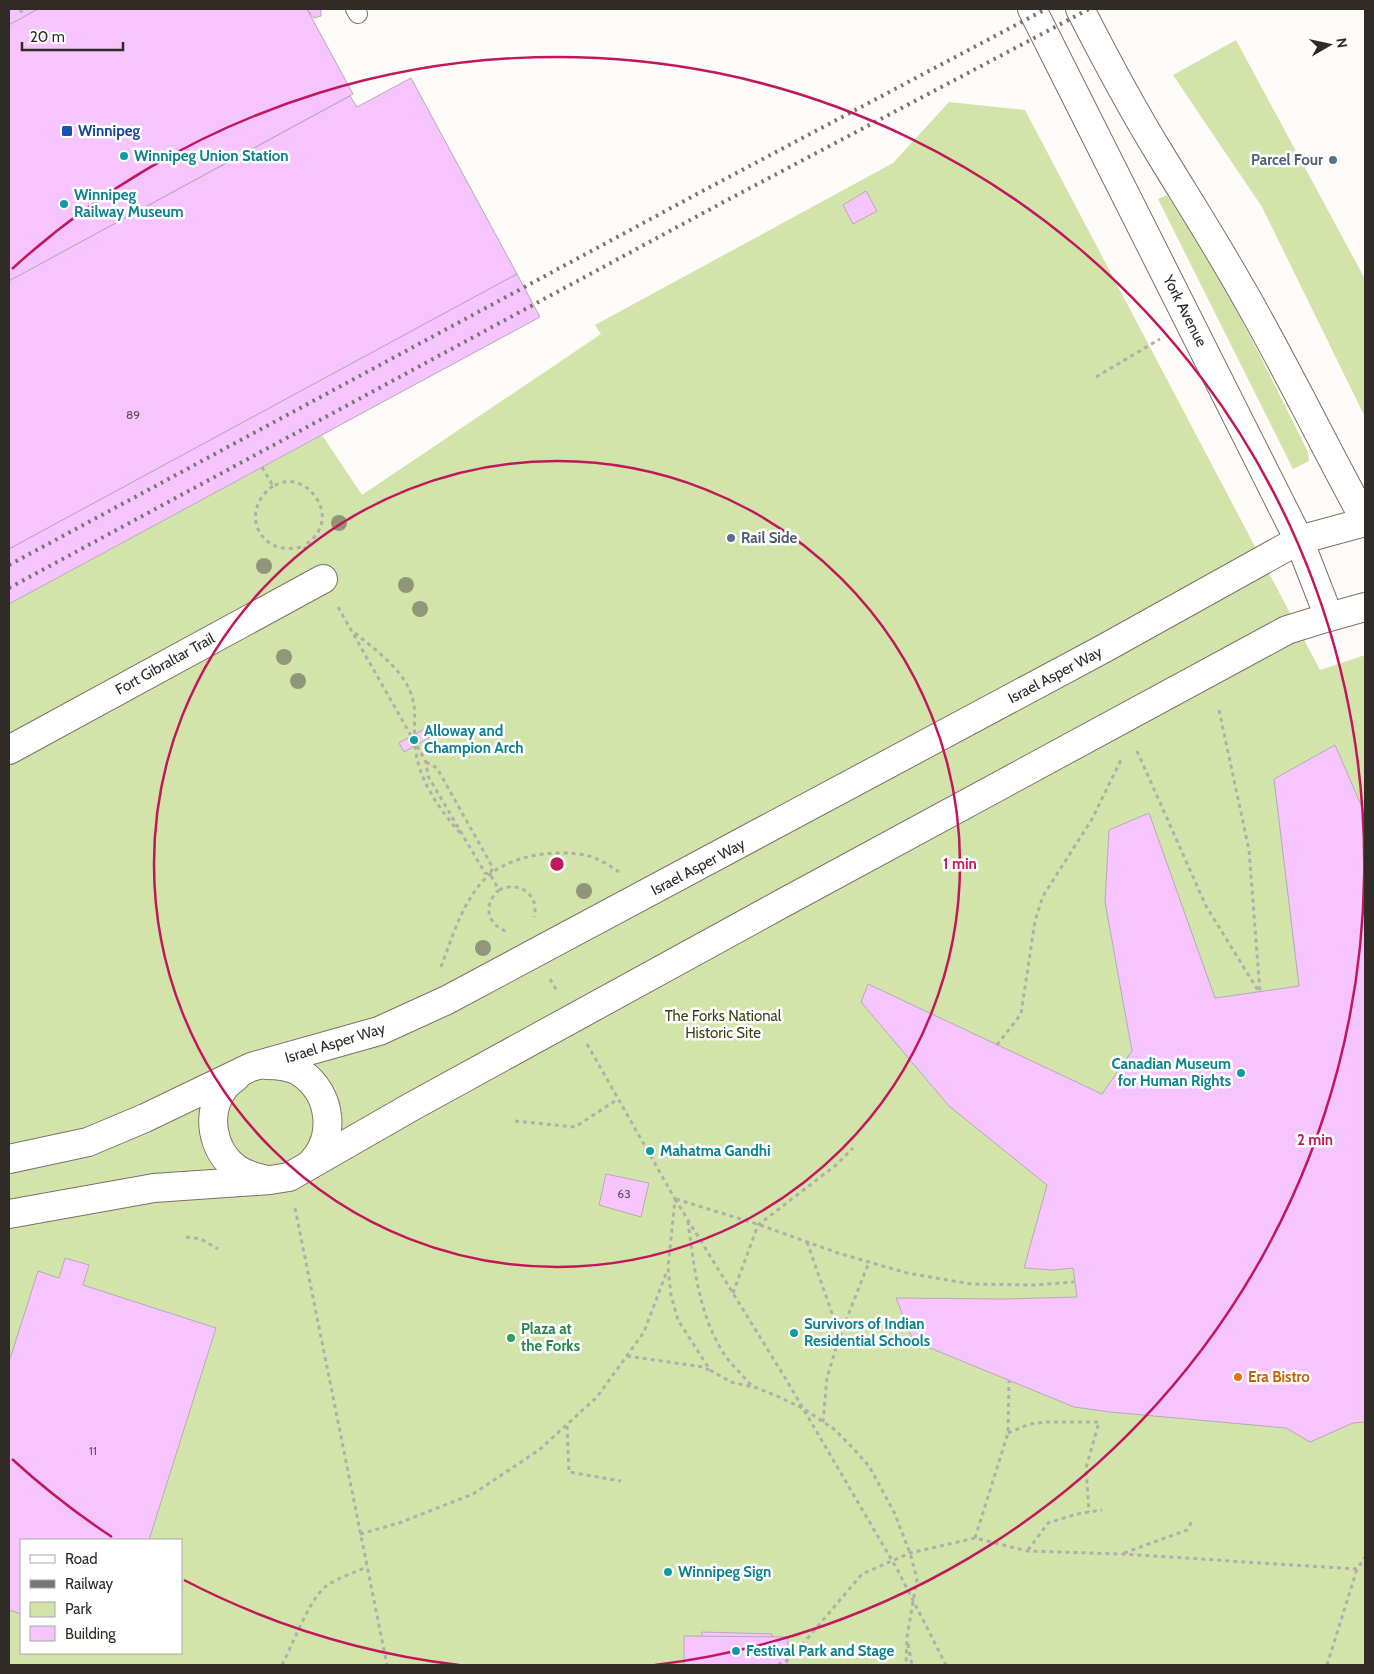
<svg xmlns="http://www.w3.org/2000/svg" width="1374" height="1674" viewBox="0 0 1374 1674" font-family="Cabin,sans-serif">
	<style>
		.green { fill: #d3e4aa; fill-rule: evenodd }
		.building { fill: #f6c4fe; stroke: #b5aab6 }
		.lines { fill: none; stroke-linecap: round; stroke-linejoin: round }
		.lane-casing { stroke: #7d7168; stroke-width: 20 }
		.street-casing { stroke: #7d7168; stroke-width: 30 }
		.secondary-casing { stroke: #7d7168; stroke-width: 30 }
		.path { stroke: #b2aeab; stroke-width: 3; stroke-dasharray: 4 4; stroke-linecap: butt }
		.lane { stroke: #fff; stroke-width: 18 }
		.street { stroke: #fff; stroke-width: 28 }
		.secondary { stroke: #fff; stroke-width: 28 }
		.rail { stroke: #797572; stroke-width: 4; stroke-dasharray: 2.5 5; stroke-linecap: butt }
		.tree { fill: #929679 }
		.ring { fill: none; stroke: #c2185b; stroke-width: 2.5 }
		.transit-dot { fill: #1a4fb4; stroke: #fff; stroke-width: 2 }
		.culture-dot { fill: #0f9aa8; stroke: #fff; stroke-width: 2 }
		.service-dot { fill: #5c6f8a; stroke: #fff; stroke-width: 2 }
		.leisure-dot { fill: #2e9e5b; stroke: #fff; stroke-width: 2 }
		.food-dot { fill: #e8710a; stroke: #fff; stroke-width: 2 }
		.labels { text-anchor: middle; stroke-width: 5; stroke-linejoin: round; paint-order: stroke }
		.number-label { font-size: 12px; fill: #62515d }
		.transit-label { font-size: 15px; font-weight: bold; fill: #164399; stroke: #fff; text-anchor: start }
		.culture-label { font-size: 15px; font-weight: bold; fill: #0d838f; stroke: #fff; text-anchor: start }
		.service-label { font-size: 15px; font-weight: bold; fill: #4e5e75; stroke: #fff; text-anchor: end }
		.street-label { font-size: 15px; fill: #302b27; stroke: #fff }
		.park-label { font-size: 15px; fill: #394411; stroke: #fff }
		.leisure-label { font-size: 15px; font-weight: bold; fill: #27864d; stroke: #fff; text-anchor: start }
		.food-label { font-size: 15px; font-weight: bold; fill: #c56008; stroke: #fff; text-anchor: start }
		.centre { fill: #c2185b; stroke: #fff; stroke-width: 2.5 }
		.ring-label { font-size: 15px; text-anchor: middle; font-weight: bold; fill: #c2185b; stroke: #fff; stroke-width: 5; stroke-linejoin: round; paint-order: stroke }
	</style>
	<rect width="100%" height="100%" fill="#fefbf9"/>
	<!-- green -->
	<g class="green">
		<polygon points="1236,40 1365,279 1365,417 1262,207 1173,75"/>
		<path d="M949 102 1025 110 1320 670 1365 655V1665H9V604L322 435 362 495 601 334 595 325 893 163ZM21 1540H181V1653H21Z"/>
		<path d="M1167 195C1223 276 1264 364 1308 452L1309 461 1293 469 1158 199Z"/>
	</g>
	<!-- building -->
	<g class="building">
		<polygon points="9,9 38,9 9,25"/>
		<polygon points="38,9 307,9 353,94 9,281 9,25"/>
		<polygon points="307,9 321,9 321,16 314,18"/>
		<polygon points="411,78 517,274 9,549 9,281 350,96 357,107"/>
		<polygon points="866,191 877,211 853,224 843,205"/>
		<polygon points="517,274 540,317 9,604 9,549"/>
		<polygon points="426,728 430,737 404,752 399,743"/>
		<polygon points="1335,745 1365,814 1365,1422 1353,1423 1310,1442 1286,1428 1110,1412 1074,1407 913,1341 896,1298 1003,1299 1077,1297 1073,1268 1054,1270 1024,1268 1047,1185 949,1106 861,1002 868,984 1102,1094 1132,1051 1105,902 1109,830 1149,813 1215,998 1299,986 1274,779"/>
		<polygon points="606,1174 649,1183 641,1217 599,1205"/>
		<polygon points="65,1258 89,1265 83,1285 216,1328 149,1540 21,1540 21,1614 9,1610 9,1362 38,1271 59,1278"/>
		<polygon points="702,1632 772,1634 772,1658 702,1656"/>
		<polygon points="684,1636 788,1637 787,1665 684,1665"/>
	</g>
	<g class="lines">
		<defs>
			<polyline id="lane" points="355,9 358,14"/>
			<g id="street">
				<polyline points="9,750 323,579"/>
				<path d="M266 1065C278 1065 290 1066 300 1072 333 1094 337 1140 308 1166"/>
				<path d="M236 1077C232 1080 227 1084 224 1088 205 1113 212 1151 237 1169 245 1174 254 1177 263 1179"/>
				<polyline points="9,1159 88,1142 145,1118 251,1067 379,1031 447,1000 1103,649 1299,540"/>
				<polyline points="9,1214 154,1188 270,1180 289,1177 411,1107 783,903 1287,630 1329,617"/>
			</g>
			<g id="secondary">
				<polyline points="1032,9 1299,540 1329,617 1365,607"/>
				<path d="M1080 9C1105 58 1131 107 1160 154 1188 200 1216 244 1242 290 1286 366 1323 444 1365 520"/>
				<polyline points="1299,540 1365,522"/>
			</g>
		</defs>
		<!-- lane casing -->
		<use href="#lane" class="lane-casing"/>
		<!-- street casing -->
		<use href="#street" class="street-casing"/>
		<!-- secondary casing -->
		<use href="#secondary" class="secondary-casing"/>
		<!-- path -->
		<g class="path">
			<polyline points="20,9 24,16"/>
			<polyline points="1096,377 1160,339"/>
			<path d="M262 467 273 486C276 485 280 483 284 482 305 478 325 501 322 521 320 533 312 540 304 546L308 553"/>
			<path d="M273 486C237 512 261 560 304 546"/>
			<path d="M338 607 426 762 428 776 485 873 490 874 499 890C482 905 487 925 508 932"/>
			<path d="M355 633C373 648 394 663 406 683 419 706 413 719 415 743 417 778 437 806 460 833"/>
			<polyline points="1219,710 1249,850 1260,992"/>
			<polyline points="1137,751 1206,906 1259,992"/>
			<polyline points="426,762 437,768 493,868 490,873"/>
			<path d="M499 890C519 880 540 895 534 917"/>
			<path d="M441 967C452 938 461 906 482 882 505 855 557 848 589 856 600 859 610 866 619 872"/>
			<polyline points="550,979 557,991"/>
			<polyline points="587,1044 675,1199 668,1268 671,1295 678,1320 710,1370 731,1382 757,1388 777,1396 804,1409 834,1429 851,1446 869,1466 894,1512 910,1553 917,1579 907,1637 906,1665"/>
			<polyline points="997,1045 1021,1014 1035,921 1043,896 1092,819 1121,760"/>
			<polyline points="515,1121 575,1127 618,1099"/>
			<polyline points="675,1199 787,1381 897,1569 946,1665"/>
			<polyline points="676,1199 760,1225 838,1253 907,1273 971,1284 1035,1285 1074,1282"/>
			<polyline points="295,1208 387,1665"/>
			<path d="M688 1221C694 1268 699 1317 726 1357 734 1367 743 1376 752 1386"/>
			<polyline points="186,1237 201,1239 218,1249"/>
			<polyline points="807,1242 840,1336"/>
			<polyline points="733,1293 758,1225 836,1165 853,1148"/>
			<polyline points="627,1356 703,1367 709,1370"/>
			<polyline points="823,1422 827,1378 838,1341 869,1262"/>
			<polyline points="567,1426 569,1472 621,1481"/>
			<polyline points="1008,1433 1030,1424 1047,1422 1099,1422 1086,1468 1089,1512"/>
			<polyline points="360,1534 399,1523 473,1494 539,1450 597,1397 644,1332 667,1271"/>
			<polyline points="975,1538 1008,1433 1009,1381"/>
			<polyline points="1028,1550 1048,1523 1077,1514 1102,1510"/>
			<polyline points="1124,1553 1187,1530 1192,1521"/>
			<polyline points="908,1644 912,1665"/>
			<path d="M282 1665C293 1644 308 1602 325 1587 337 1578 353 1573 367 1567"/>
			<polyline points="778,1665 790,1659 862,1574 910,1553 975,1538 1027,1551 1121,1554 1357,1569 1365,1557"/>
			<polyline points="1327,1665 1357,1569"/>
		</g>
		<!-- lane -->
		<use href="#lane" class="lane"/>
		<!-- street -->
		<use href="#street" class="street"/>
		<!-- secondary -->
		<use href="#secondary" class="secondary"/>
		<!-- rail -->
		<g class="rail">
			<polyline points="9,565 710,187 1046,9"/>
			<polyline points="9,588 718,205 1089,9"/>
		</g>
	</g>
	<!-- trees -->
	<g class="tree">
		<circle cx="339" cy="523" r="8"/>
		<circle cx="264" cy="566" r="8"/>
		<circle cx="406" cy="585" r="8"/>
		<circle cx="420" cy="609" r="8"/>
		<circle cx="284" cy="657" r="8"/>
		<circle cx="298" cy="681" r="8"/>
		<circle cx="584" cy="891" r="8"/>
		<circle cx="483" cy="948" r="8"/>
	</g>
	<!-- distance rings -->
	<g class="ring">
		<circle cx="557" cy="864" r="403"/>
		<path d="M459 1665A807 807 0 0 1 184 1580M112 1537A807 807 0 0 1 12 1459M12 269A807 807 0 1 1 655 1665"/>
	</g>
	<!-- markers -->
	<rect class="transit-dot" x="61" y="125" width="12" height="12" rx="2.5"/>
	<g class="culture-dot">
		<circle cx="124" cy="156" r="5"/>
		<circle cx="64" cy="204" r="5"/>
		<circle cx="414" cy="740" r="5"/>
		<circle cx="1241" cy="1073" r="5"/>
		<circle cx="650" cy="1151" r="5"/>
		<circle cx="794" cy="1333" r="5"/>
		<circle cx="668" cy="1572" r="5"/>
		<circle cx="736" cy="1651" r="5"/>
	</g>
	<g class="service-dot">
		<circle cx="1333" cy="160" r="5"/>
		<circle cx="731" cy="538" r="5"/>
	</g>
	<circle class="leisure-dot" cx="511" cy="1338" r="5"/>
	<circle class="food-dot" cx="1238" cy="1377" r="5"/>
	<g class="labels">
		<!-- number labels -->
		<g class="number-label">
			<text x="133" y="419">89</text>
			<text x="624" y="1198">63</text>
			<text x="93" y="1455">11</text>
		</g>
		<!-- transit labels -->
		<g class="transit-label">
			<text x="78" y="136">Winnipeg</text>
		</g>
		<!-- culture labels -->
		<g class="culture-label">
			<text x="134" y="161">Winnipeg Union Station</text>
			<text x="74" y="200">Winnipeg<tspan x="74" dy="17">Railway Museum</tspan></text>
			<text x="424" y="736">Alloway and<tspan x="424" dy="17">Champion Arch</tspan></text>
			<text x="1231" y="1069" text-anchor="end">Canadian Museum<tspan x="1231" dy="17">for Human Rights</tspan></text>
			<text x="660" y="1156">Mahatma Gandhi</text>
			<text x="804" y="1329">Survivors of Indian<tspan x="804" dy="17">Residential Schools</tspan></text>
			<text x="678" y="1577">Winnipeg Sign</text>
			<text x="746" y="1656">Festival Park and Stage</text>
		</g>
		<!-- service labels -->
		<g class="service-label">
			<text x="1323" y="165">Parcel Four</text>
			<text x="741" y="543" text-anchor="start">Rail Side</text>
		</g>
		<!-- street labels -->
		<g class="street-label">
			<text transform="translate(1185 311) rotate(63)" y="5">York Avenue</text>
			<text transform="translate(165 664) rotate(-29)" y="5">Fort Gibraltar Trail</text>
			<text transform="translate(1055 675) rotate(-28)" y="5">Israel Asper Way</text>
			<text transform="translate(698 867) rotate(-28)" y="5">Israel Asper Way</text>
			<text transform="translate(335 1043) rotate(-17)" y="5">Israel Asper Way</text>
		</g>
		<!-- park labels -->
		<g class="park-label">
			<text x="723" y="1021">The Forks National<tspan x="723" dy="17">Historic Site</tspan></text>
		</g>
		<!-- leisure labels -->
		<g class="leisure-label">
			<text x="521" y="1334">Plaza at<tspan x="521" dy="17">the Forks</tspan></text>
		</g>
		<!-- food labels -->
		<g class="food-label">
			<text x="1248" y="1382">Era Bistro</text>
		</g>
	</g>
	<circle cx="557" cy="864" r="8" class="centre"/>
	<g class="ring-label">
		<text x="960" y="869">1 min</text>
		<text x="1315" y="1145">2 min</text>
	</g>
	<!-- border -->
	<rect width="1374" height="1674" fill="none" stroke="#302b27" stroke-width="20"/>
	<!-- legend -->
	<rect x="20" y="1539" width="162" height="115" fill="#ffffff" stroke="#acaaa9"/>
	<rect x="30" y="1555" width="25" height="8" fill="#ffffff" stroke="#acaaa9"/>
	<text x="65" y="1564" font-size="15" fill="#302b27">Road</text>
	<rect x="30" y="1580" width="25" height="8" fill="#797572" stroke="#acaaa9"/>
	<text x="65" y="1589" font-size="15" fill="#302b27">Railway</text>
	<rect x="30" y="1602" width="25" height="15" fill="#d3e4aa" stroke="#acaaa9"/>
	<text x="65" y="1614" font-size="15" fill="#302b27">Park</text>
	<rect x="30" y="1626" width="25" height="15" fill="#f6c4fe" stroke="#acaaa9"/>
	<text x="65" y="1639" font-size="15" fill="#302b27">Building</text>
	<!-- north arrow -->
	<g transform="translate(1329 45) rotate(81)" stroke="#ffffff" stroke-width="4" paint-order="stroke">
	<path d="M0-4L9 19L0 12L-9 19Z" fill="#302b27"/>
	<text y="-8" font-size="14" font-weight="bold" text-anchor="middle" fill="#302b27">N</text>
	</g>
	<!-- scale -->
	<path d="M22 42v8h101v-8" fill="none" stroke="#302b27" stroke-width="2.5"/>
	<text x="30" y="42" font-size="15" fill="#302b27" stroke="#ffffff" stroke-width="4" paint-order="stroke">20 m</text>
</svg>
